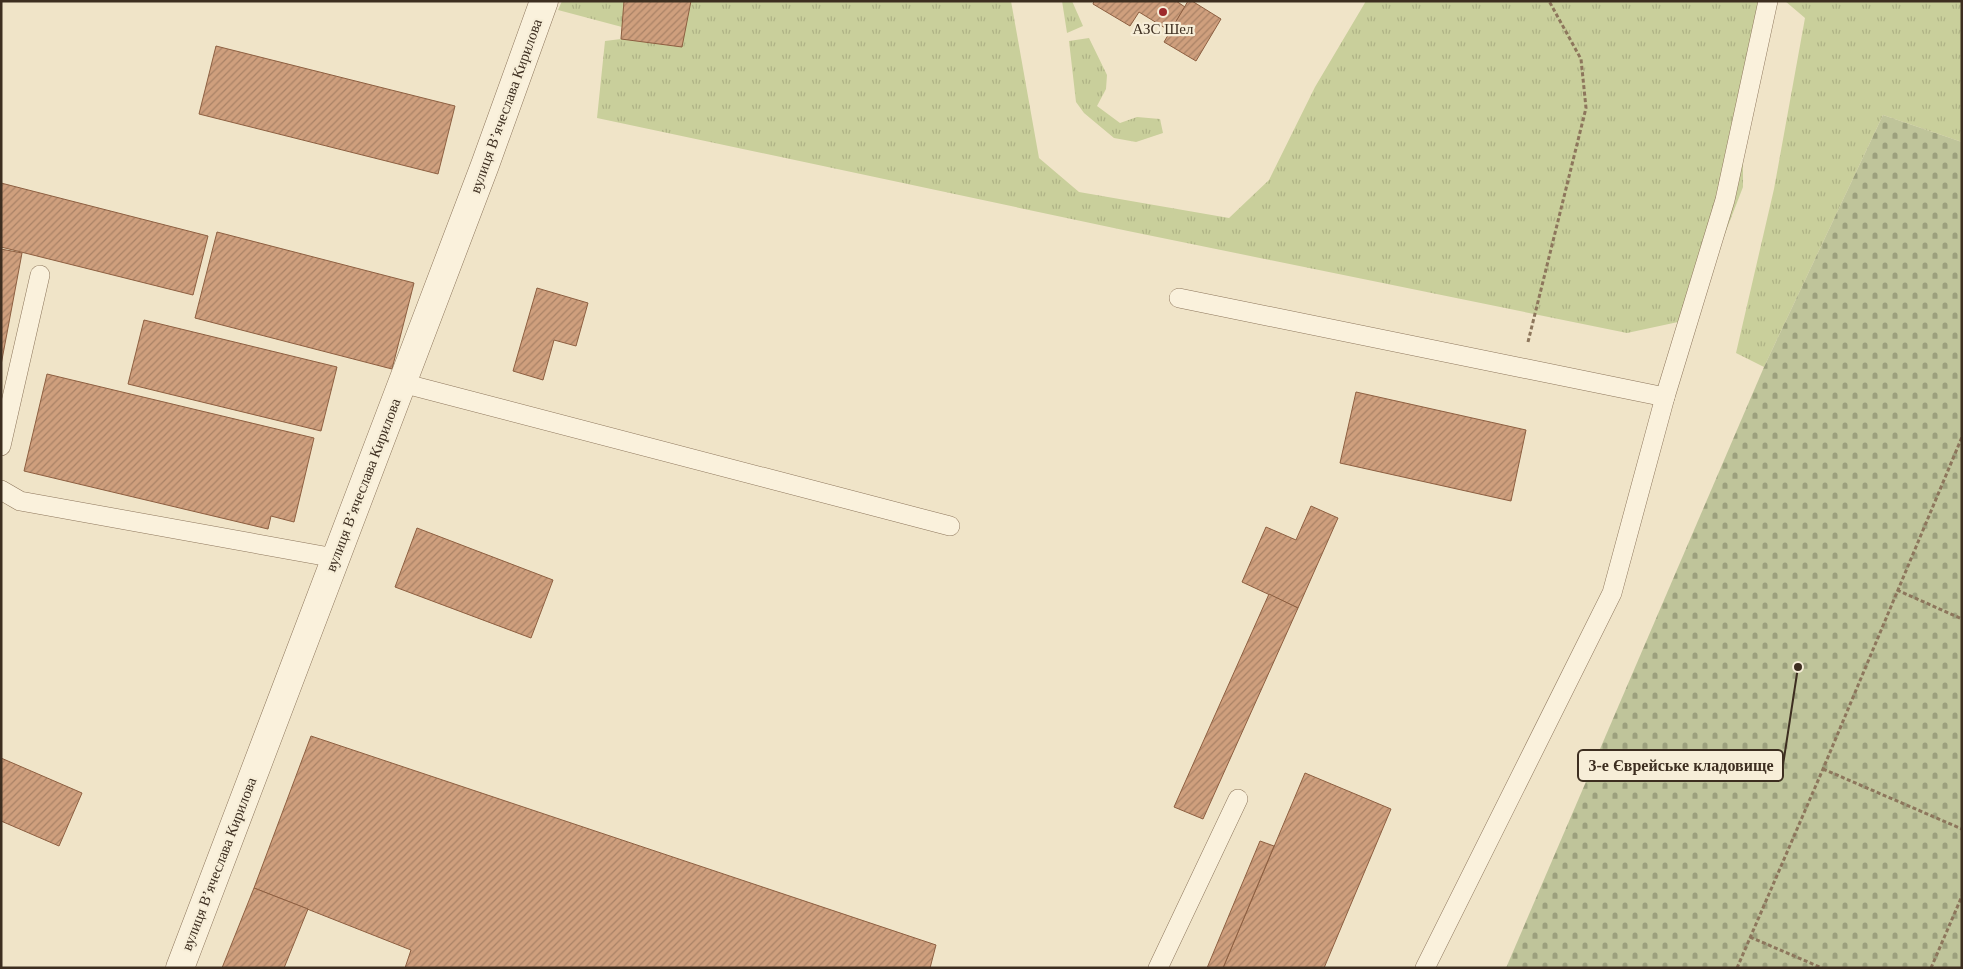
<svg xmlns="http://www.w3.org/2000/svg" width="1963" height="969" viewBox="0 0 1963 969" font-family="'Times New Roman',serif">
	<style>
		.grass { fill: url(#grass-tufts) }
		.cemetery { fill: url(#cemetery-stones) }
		.building { fill: url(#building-hatch); stroke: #8d5f41 }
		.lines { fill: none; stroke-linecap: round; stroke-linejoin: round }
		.service-casing { stroke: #8d765c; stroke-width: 20 }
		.minor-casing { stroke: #8d765c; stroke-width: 29 }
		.path { stroke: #8d765c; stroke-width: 3; stroke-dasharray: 4 2.5; stroke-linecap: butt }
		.service { stroke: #faf1dc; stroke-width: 19 }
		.minor { stroke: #faf1dc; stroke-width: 28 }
		.poi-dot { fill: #9e2a2b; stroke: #f7eed8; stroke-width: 2 }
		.labels { text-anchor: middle; stroke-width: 4.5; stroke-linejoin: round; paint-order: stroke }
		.poi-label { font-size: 15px; fill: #3d2e20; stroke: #f7eed8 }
		.street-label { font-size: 15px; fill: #3d2e20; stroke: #f7eed8 }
		.leader { fill: none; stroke: #3d2e20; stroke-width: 2 }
		.callout-dot { fill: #3d2e20; stroke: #f7eed8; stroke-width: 2 }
		.callout { fill: #f7eed8; stroke: #3d2e20; stroke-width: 2 }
		.callout-label { font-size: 16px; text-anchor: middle; font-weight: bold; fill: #3d2e20 }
	</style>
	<defs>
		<pattern id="grass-tufts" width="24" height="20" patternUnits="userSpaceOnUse" patternTransform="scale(1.25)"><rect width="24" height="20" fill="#c9cf9b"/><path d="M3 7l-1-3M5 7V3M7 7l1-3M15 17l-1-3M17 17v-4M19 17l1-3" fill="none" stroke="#aeb285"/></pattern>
		<pattern id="cemetery-stones" width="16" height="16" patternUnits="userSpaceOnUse" patternTransform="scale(1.25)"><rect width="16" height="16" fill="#bfc49a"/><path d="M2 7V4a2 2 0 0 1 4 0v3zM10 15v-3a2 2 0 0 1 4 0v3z" fill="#9ca07d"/></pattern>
		<pattern id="building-hatch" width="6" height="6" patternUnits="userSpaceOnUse" patternTransform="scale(1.25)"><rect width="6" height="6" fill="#cf9f7d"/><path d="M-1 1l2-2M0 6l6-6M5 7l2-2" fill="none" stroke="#a98266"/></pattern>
	</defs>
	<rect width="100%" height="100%" fill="#f0e4c8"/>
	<!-- grass -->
	<g class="grass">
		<polygon points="562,1 1011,1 1039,158 1079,192 1229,218 1269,180 1315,87 1366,1 1759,1 1743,145 1743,187 1692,319 1627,333 1128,231 597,118 605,41 621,39 622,27 558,10"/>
		<polygon points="1062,1 1072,1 1083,26 1067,33"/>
		<polygon points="1785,1 1962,1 1962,142 1883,115 1764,367 1736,353 1774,189 1805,18"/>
		<polygon points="1089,38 1107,75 1106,89 1097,106 1120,123 1137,117 1160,119 1163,133 1136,142 1114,138 1084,113 1076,102 1069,41"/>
	</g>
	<!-- cemetery -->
	<polygon class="cemetery" points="1883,115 1962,142 1962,968 1506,968 1764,367"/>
	<!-- building -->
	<g class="building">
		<polygon points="624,1 691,1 682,47 621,39"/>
		<polygon points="1094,1 1176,1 1185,7 1170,31 1139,12 1130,26 1093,4"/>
		<polygon points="1188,1 1192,1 1221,19 1196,61 1164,42"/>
		<polygon points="216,46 455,106 438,174 199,114"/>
		<polygon points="1,183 208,236 193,295 1,247"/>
		<polygon points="217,232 414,283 392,369 195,318"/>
		<polygon points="1,249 22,253 1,365"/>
		<polygon points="537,288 588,303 576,346 554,340 543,380 513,371"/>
		<polygon points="144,320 337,367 321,431 128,384"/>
		<polygon points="47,374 314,438 294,522 271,516 268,529 24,471"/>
		<polygon points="1356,392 1526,430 1511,501 1340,463"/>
		<polygon points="1311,506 1338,518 1298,608 1242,582 1266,527 1296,540"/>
		<polygon points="417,528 553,580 531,638 395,587"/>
		<polygon points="1269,594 1298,608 1203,819 1174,807"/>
		<polygon points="311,736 936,945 930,968 405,968 411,950 254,888"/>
		<polygon points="1,758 82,793 59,846 1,821"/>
		<polygon points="1305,773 1391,809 1324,968 1223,968"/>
		<polygon points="1260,841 1274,846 1223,968 1207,968"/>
		<polygon points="254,888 308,909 284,968 222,968"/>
	</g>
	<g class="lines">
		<defs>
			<g id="service">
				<polyline points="1179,298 1665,397"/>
				<polyline points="402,383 950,526"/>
				<polyline points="1,446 40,275"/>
				<polyline points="1,490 20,501 335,558"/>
				<polyline points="1158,968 1238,799"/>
				<polyline points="1425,968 1612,593 1665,397 1725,200 1768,1"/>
			</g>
			<polyline id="minor" points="180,968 485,165 544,1"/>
		</defs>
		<!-- service casing -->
		<use href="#service" class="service-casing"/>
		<!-- minor casing -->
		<use href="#minor" class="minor-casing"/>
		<!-- path -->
		<g class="path">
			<polyline points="1528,342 1586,108 1581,59 1549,1"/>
			<polyline points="1897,590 1962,619"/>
			<polyline points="1823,769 1962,829"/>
			<polyline points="1750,937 1822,968"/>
			<polyline points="1737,968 1823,769 1962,437"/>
			<polyline points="1931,968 1962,896"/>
		</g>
		<!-- service -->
		<use href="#service" class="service"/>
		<!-- minor -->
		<use href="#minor" class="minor"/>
	</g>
	<!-- markers -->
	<circle class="poi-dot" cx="1163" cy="12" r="5"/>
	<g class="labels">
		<!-- poi labels -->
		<g class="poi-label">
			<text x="1163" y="34">АЗС Шел</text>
		</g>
		<!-- street labels -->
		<g class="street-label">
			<text transform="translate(506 106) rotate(-70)" y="5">вулиця Вʼячеслава Кирилова</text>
			<text transform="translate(363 485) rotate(-69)" y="5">вулиця Вʼячеслава Кирилова</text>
			<text transform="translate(219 864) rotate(-69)" y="5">вулиця Вʼячеслава Кирилова</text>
		</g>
	</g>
	<!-- callouts -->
	<path class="leader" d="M1798 667L1783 765"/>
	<circle class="callout-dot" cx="1798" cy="667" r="5"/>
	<rect class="callout" x="1578" y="750" width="205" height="31" rx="5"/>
	<g class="callout-label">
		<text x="1681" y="771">3-е Єврейське кладовище</text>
	</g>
	<!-- border -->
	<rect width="1963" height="969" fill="none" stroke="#3d2e20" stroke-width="5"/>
</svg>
